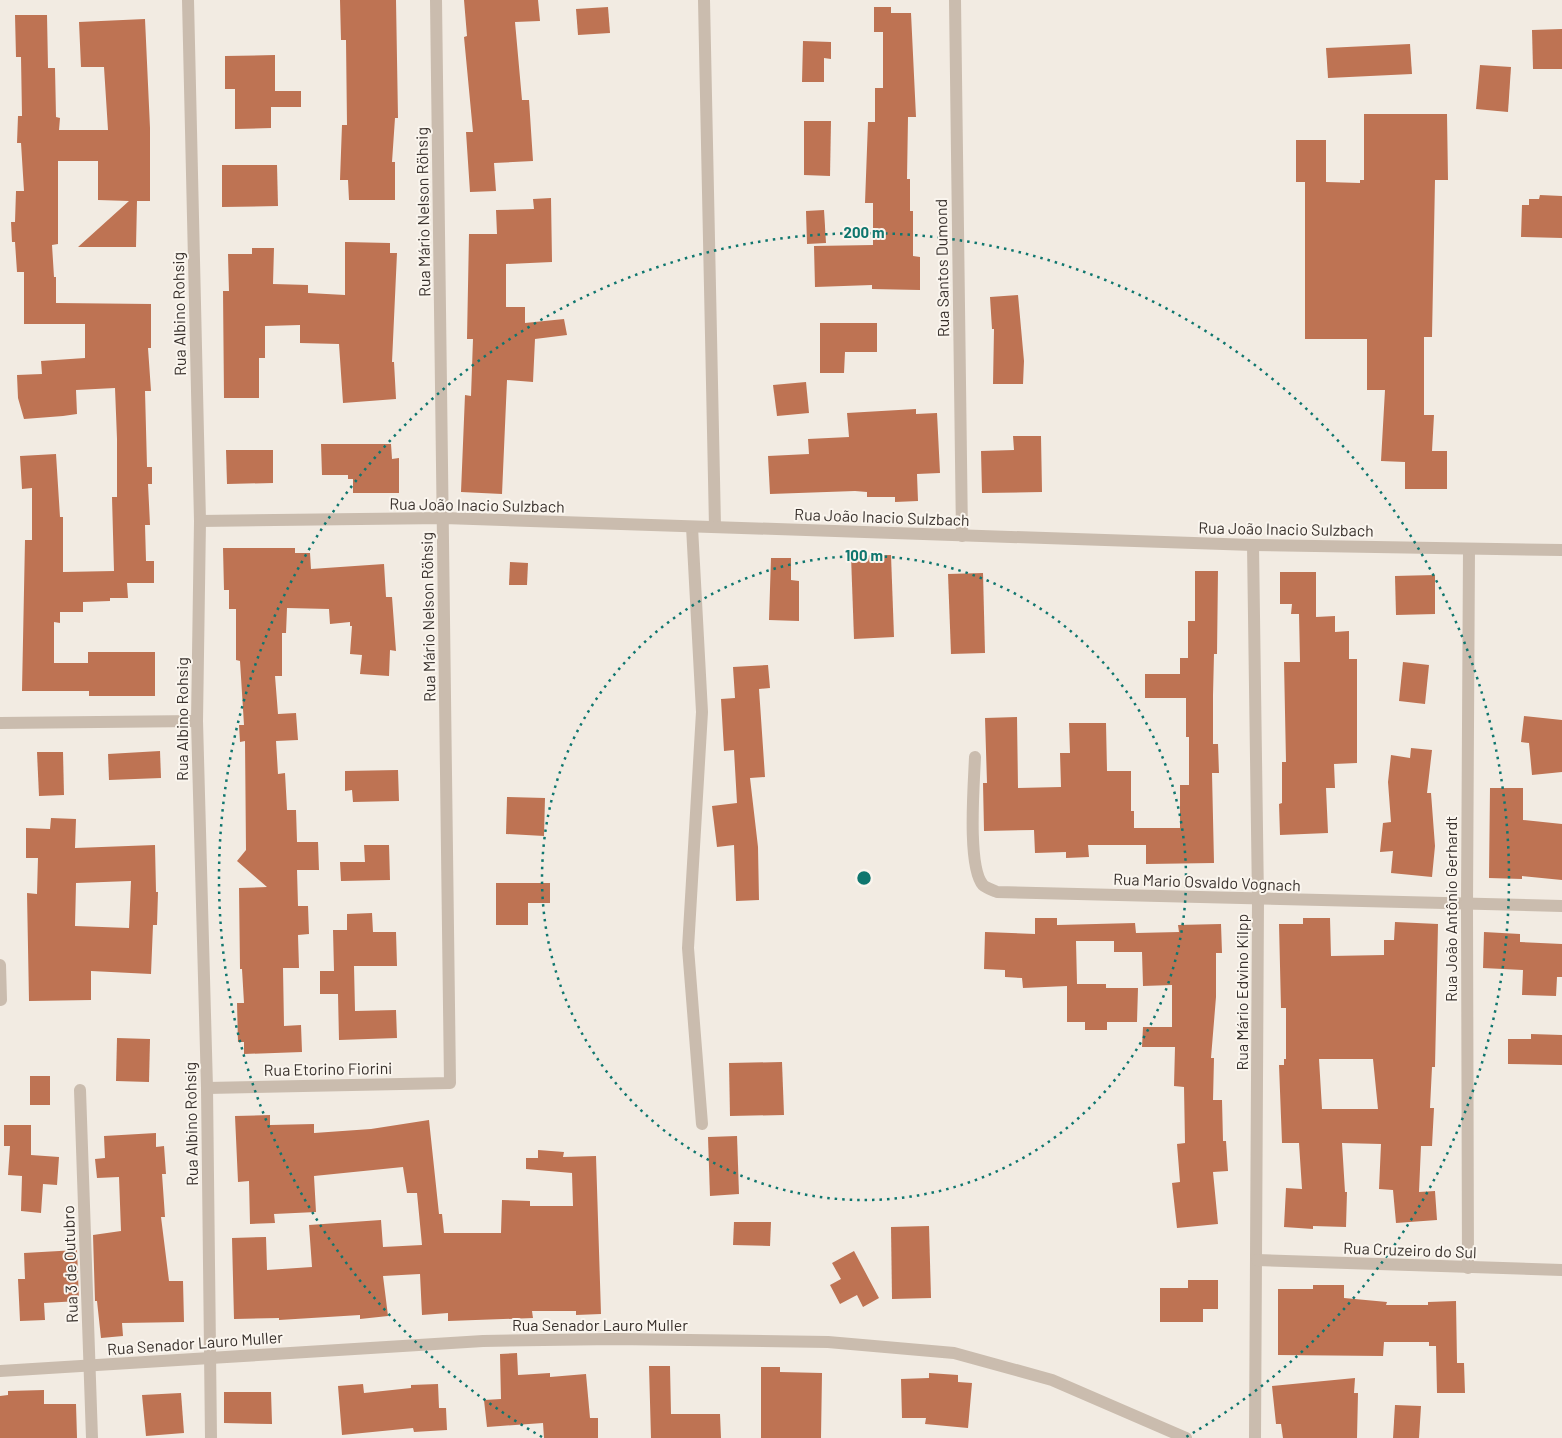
<svg xmlns="http://www.w3.org/2000/svg" width="1562" height="1438" viewBox="0 0 1562 1438" font-family="Barlow,sans-serif">
	<style>
		.building { fill: #be7353; fill-rule: evenodd }
		.lines { fill: none; stroke-linecap: round; stroke-linejoin: round }
		.minor { stroke: #cabcae; stroke-width: 12 }
		.tertiary { stroke: #cabcae; stroke-width: 12 }
		.ring { fill: none; stroke: #0f766e; stroke-width: 2.5; stroke-dasharray: 2.5 5 }
		.labels { text-anchor: middle; stroke-width: 4; stroke-linejoin: round; paint-order: stroke }
		.street-label { font-size: 16px; fill: #39312c; stroke: #faf5ee }
		.centre { fill: #0f766e; stroke: #faf5ee; stroke-width: 2.5 }
		.ring-label { font-size: 15px; text-anchor: middle; font-weight: bold; fill: #0f766e; stroke: #faf5ee; stroke-width: 4; stroke-linejoin: round; paint-order: stroke }
	</style>
	<rect width="100%" height="100%" fill="#f2ebe2"/>
	<!-- building -->
	<g class="building">
		<polygon points="340,0 396,0 398,118 395,118 392,162 395,162 395,200 349,200 348,180 340,180 342,125 347,125 346,40 341,40"/>
		<polygon points="464,0 538,0 540,21 515,22 522,100 529,100 533,161 494,163 496,191 470,192 466,132 473,132 464,37 467,36"/>
		<polygon points="608,7 610,33 578,35 576,9"/>
		<polygon points="874,7 891,7 891,13 911,13 916,117 908,117 907,179 910,179 910,211 913,211 913,256 920,257 920,290 872,289 872,285 815,287 814,246 873,245 873,203 865,203 868,122 875,122 875,88 883,88 883,32 874,32"/>
		<polygon points="15,15 47,15 48,68 55,68 56,117 60,118 59,130 108,130 104,67 81,67 79,22 145,19 150,128 150,201 137,201 136,247 78,247 129,201 98,200 98,161 58,161 58,244 52,245 54,277 56,277 56,303 151,304 151,348 148,348 151,391 145,391 147,467 152,467 152,484 148,484 150,525 145,525 146,561 154,561 154,583 127,583 128,598 110,598 110,601 83,602 83,612 60,612 60,623 54,622 54,663 88,663 88,652 155,652 155,696 89,696 89,691 22,691 25,540 32,540 32,488 22,489 20,456 56,454 60,517 63,517 63,572 114,571 112,497 117,497 117,439 115,388 76,390 77,414 63,416 24,419 18,398 17,375 42,374 41,361 85,358 85,324 24,324 24,272 17,272 15,242 12,242 11,222 15,222 16,191 24,191 21,143 17,143 18,116 22,116 21,57 16,57"/>
		<polygon points="1562,29 1562,69 1533,69 1532,30"/>
		<polygon points="803,41 831,42 831,59 824,58 824,82 802,82"/>
		<polygon points="1410,44 1412,74 1328,78 1326,48"/>
		<polygon points="275,55 275,91 301,91 301,107 271,107 271,128 235,129 235,89 225,89 225,56"/>
		<polygon points="1480,65 1511,67 1508,112 1476,109"/>
		<polygon points="1364,114 1447,114 1448,180 1435,180 1432,337 1424,337 1424,415 1434,415 1432,451 1447,451 1447,489 1405,489 1405,462 1381,461 1385,390 1367,390 1367,339 1305,339 1305,182 1296,182 1296,140 1326,140 1326,182 1360,183 1360,180 1364,180"/>
		<polygon points="804,121 831,121 830,176 804,175"/>
		<polygon points="222,165 277,165 278,206 222,207"/>
		<polygon points="1540,195 1562,196 1562,238 1521,237 1522,205 1529,205 1529,199 1539,199"/>
		<polygon points="551,198 552,262 506,264 506,307 525,307 525,323 564,319 567,335 535,339 533,382 507,380 502,494 461,492 465,395 471,396 473,339 467,339 469,234 497,234 496,210 534,209 533,199"/>
		<polygon points="824,210 826,243 807,244 806,211"/>
		<polygon points="345,242 390,243 390,253 397,253 392,362 394,362 396,399 343,403 339,344 300,343 300,325 265,326 265,358 259,358 259,398 224,398 223,291 229,291 228,254 252,254 252,248 274,248 273,284 308,285 308,293 345,295"/>
		<polygon points="1018,295 1024,361 1023,384 993,384 994,329 992,329 990,297"/>
		<polygon points="820,323 877,323 877,352 845,352 844,373 820,373"/>
		<polygon points="806,382 809,413 777,416 773,385"/>
		<polygon points="916,409 916,414 937,413 940,473 917,474 918,501 895,502 895,497 867,497 867,492 855,491 770,494 768,456 809,454 808,439 849,437 847,413"/>
		<polygon points="1013,436 1041,436 1042,492 982,493 981,451 1014,450"/>
		<polygon points="321,444 391,444 392,459 399,458 399,493 353,493 353,479 348,479 348,475 322,475"/>
		<polygon points="226,450 273,450 273,483 227,484"/>
		<polygon points="223,548 295,548 295,553 310,553 311,569 384,564 386,597 392,597 396,651 390,650 389,676 360,674 362,655 350,654 352,626 350,626 350,622 330,624 329,609 287,608 286,633 282,633 282,676 275,676 278,714 296,713 298,740 276,741 278,774 285,773 287,810 296,810 297,842 318,842 319,870 297,870 298,906 308,906 309,934 298,935 299,968 283,968 284,1026 301,1025 302,1052 244,1054 244,1042 238,1042 237,1003 244,1003 242,969 240,969 239,888 267,887 237,861 246,850 245,741 240,742 239,725 244,725 240,661 236,660 236,609 229,609 229,590 224,590"/>
		<polygon points="891,555 894,637 854,639 851,556"/>
		<polygon points="771,558 791,558 791,580 799,581 799,621 769,620"/>
		<polygon points="510,562 528,563 527,585 509,585"/>
		<polygon points="1195,571 1218,571 1217,654 1214,654 1213,695 1213,744 1218,744 1219,773 1212,773 1214,863 1146,864 1146,845 1088,845 1089,857 1066,858 1066,852 1035,853 1034,830 984,831 983,783 987,783 985,718 1017,717 1018,788 1061,787 1060,753 1070,753 1069,723 1106,723 1107,771 1131,771 1131,811 1134,811 1134,828 1180,828 1180,785 1189,785 1189,737 1186,737 1186,698 1145,698 1145,674 1180,674 1180,658 1188,658 1188,621 1195,621"/>
		<polygon points="1280,572 1316,572 1316,617 1335,616 1335,632 1349,631 1349,659 1357,659 1357,763 1334,764 1335,788 1326,788 1328,833 1280,835 1279,804 1282,803 1282,762 1286,762 1284,662 1300,662 1299,614 1291,614 1292,604 1280,604"/>
		<polygon points="983,573 985,653 951,654 948,574"/>
		<polygon points="1435,575 1435,614 1396,615 1395,576"/>
		<polygon points="1403,662 1429,665 1425,704 1399,701"/>
		<polygon points="768,665 770,688 759,689 765,777 750,778 758,847 759,900 736,901 734,845 717,847 712,806 737,803 734,750 724,751 721,699 735,698 733,667"/>
		<polygon points="1524,716 1562,720 1562,772 1532,775 1529,743 1521,742"/>
		<polygon points="1411,748 1432,750 1427,793 1431,793 1435,846 1432,877 1391,873 1393,851 1380,852 1383,823 1391,822 1388,782 1391,755 1410,758"/>
		<polygon points="160,751 161,778 109,780 108,754"/>
		<polygon points="37,752 63,752 64,795 39,796"/>
		<polygon points="398,770 399,801 353,802 352,790 345,791 345,771"/>
		<polygon points="1490,788 1523,788 1523,820 1562,824 1562,880 1522,876 1522,879 1489,878"/>
		<polygon points="507,797 545,798 544,836 506,834"/>
		<path d="M51 818 76 819 75 848 155 845 156 892H158L157 925H153L151 974 91 971V1000L29 1001 27 893 37 894 38 858H26V828L50 829ZM131 881 129 928 75 926 76 883Z"/>
		<polygon points="364,845 389,845 390,880 341,881 340,862 365,862"/>
		<polygon points="496,883 550,883 550,903 528,903 528,925 496,925"/>
		<polygon points="372,913 373,932 396,932 397,966 354,966 355,1011 396,1010 397,1038 339,1040 338,994 320,994 320,971 334,971 333,930 347,930 347,914"/>
		<polygon points="1035,918 1057,918 1057,925 1135,923 1136,933 1179,932 1178,925 1221,924 1222,953 1216,953 1216,997 1211,1058 1214,1058 1213,1100 1222,1100 1223,1141 1226,1141 1228,1171 1213,1172 1218,1224 1177,1228 1172,1183 1180,1182 1177,1144 1185,1143 1184,1087 1174,1086 1175,1047 1142,1047 1143,1027 1172,1027 1172,985 1143,986 1142,952 1114,952 1114,941 1076,941 1077,984 1106,984 1106,988 1138,988 1137,1022 1107,1022 1107,1030 1085,1030 1085,1022 1067,1022 1067,986 1023,988 1022,978 1005,977 1005,970 984,969 985,932 1035,934"/>
		<path d="M1303 918H1330L1331 956 1384 955V940H1394L1395 922 1438 924 1435 1067H1432L1430 1108H1434L1432 1146H1421L1419 1192 1435 1191 1437 1220 1396 1223 1393 1190 1379 1189 1381 1144 1342 1143 1345 1192H1347L1346 1227 1313 1226V1229L1284 1227 1286 1188 1302 1189 1299 1143H1282L1279 1065H1284V1059H1286V1008H1281L1279 924H1303ZM1319 1059H1373L1378 1109H1322Z"/>
		<polygon points="1484,932 1520,934 1520,942 1562,944 1562,977 1557,977 1556,996 1522,995 1523,970 1483,968"/>
		<polygon points="1531,1034 1562,1035 1562,1065 1508,1064 1508,1039 1531,1039"/>
		<polygon points="117,1038 150,1039 149,1082 116,1081"/>
		<polygon points="782,1062 784,1115 730,1116 729,1063"/>
		<rect x="30" y="1076" width="20" height="29"/>
		<polygon points="270,1115 270,1125 314,1124 314,1133 371,1129 429,1120 439,1214 442,1214 444,1233 501,1233 502,1200 530,1201 530,1206 573,1206 572,1173 526,1169 526,1158 538,1158 538,1150 564,1152 563,1157 596,1156 601,1314 576,1315 576,1311 532,1311 533,1318 448,1321 448,1313 422,1315 420,1274 383,1276 388,1316 360,1319 360,1315 279,1320 279,1318 234,1319 232,1238 266,1237 267,1270 312,1267 309,1225 381,1220 383,1247 422,1245 417,1193 407,1193 403,1167 314,1176 316,1212 274,1214 275,1223 250,1224 249,1181 238,1182 235,1116"/>
		<polygon points="4,1125 31,1125 31,1155 59,1157 57,1185 43,1184 41,1213 21,1211 22,1176 8,1175 10,1146 4,1146"/>
		<polygon points="156,1133 156,1147 164,1146 166,1174 162,1174 165,1217 161,1217 169,1281 183,1281 184,1322 122,1323 123,1336 101,1338 97,1301 95,1301 93,1235 121,1231 119,1177 97,1178 95,1159 105,1158 104,1136"/>
		<polygon points="737,1136 739,1194 710,1196 708,1137"/>
		<polygon points="734,1222 771,1222 770,1246 733,1245"/>
		<polygon points="929,1226 931,1298 892,1299 891,1227"/>
		<polygon points="77,1250 79,1301 44,1303 45,1320 20,1321 18,1279 25,1279 24,1253"/>
		<polygon points="854,1251 879,1298 863,1307 857,1295 840,1304 830,1285 841,1279 832,1263"/>
		<polygon points="1188,1280 1218,1280 1218,1309 1203,1309 1203,1322 1160,1322 1160,1288 1188,1288"/>
		<polygon points="1313,1285 1344,1285 1344,1298 1387,1302 1386,1305 1428,1305 1428,1302 1456,1301 1457,1363 1464,1363 1465,1393 1437,1393 1436,1346 1429,1346 1429,1342 1384,1342 1383,1356 1278,1355 1278,1289 1313,1289"/>
		<polygon points="517,1353 518,1375 550,1373 550,1377 586,1374 590,1418 598,1418 598,1438 544,1438 543,1423 487,1427 484,1400 501,1399 500,1354"/>
		<polygon points="649,1366 670,1366 671,1414 720,1414 721,1438 651,1438"/>
		<polygon points="761,1367 780,1367 780,1372 822,1373 821,1438 761,1438"/>
		<polygon points="929,1373 958,1375 958,1382 972,1383 968,1428 925,1424 926,1418 902,1418 901,1379 929,1378"/>
		<polygon points="1355,1378 1354,1393 1358,1393 1357,1438 1283,1438 1281,1424 1276,1424 1272,1386"/>
		<polygon points="363,1384 364,1393 411,1388 411,1385 438,1384 439,1408 446,1408 447,1430 414,1432 413,1428 342,1435 338,1386"/>
		<polygon points="44,1390 44,1404 76,1404 77,1438 0,1438 0,1396 8,1395 8,1391"/>
		<polygon points="224,1392 271,1392 272,1424 224,1423"/>
		<polygon points="181,1393 184,1433 146,1436 142,1395"/>
		<polygon points="1395,1405 1421,1406 1419,1438 1393,1438"/>
	</g>
	<g class="lines">
		<!-- minor -->
		<g class="minor">
			<polyline points="704,0 715,527"/>
			<polyline points="955,0 962,536"/>
			<polyline points="692,527 702,712 688,948 702,1124"/>
			<polyline points="1253,545 1258,900 1255,1438"/>
			<polyline points="0,723 197,721"/>
			<path d="M975 757C974 783 967 867 983 885 986 888 993 890 997 892L1562 906"/>
			<polyline points="0,965 1,1000"/>
			<polyline points="207,1088 450,1083 436,0"/>
			<polyline points="80,1090 92,1438"/>
			<polyline points="1257,1260 1562,1270"/>
			<polyline points="1468,1268 1467,905 1469,549"/>
			<polyline points="210,1358 483,1341 614,1339 828,1342 954,1353 1052,1380 1186,1438"/>
		</g>
		<!-- tertiary -->
		<g class="tertiary">
			<polyline points="188,0 200,521 197,721 207,1088 211,1438"/>
			<polyline points="200,521 444,518 1253,545 1562,550"/>
			<polyline points="0,1371 210,1358"/>
		</g>
	</g>
	<!-- distance rings -->
	<g class="ring">
		<circle cx="864" cy="878" r="322"/>
		<path d="M542 1437A645 645 0 1 1 1186 1437"/>
	</g>
	<g class="labels">
		<!-- street labels -->
		<g class="street-label">
			<text transform="translate(423 212) rotate(-91)" y="6">Rua Mário Nelson Röhsig</text>
			<text transform="translate(942 268) rotate(-91)" y="6">Rua Santos Dumond</text>
			<text transform="translate(179 314) rotate(-91)" y="6">Rua Albino Rohsig</text>
			<text transform="translate(477 505) rotate(1)" y="6">Rua João Inacio Sulzbach</text>
			<text transform="translate(882 517) rotate(2)" y="6">Rua João Inacio Sulzbach</text>
			<text transform="translate(1286 529) rotate(1)" y="6">Rua João Inacio Sulzbach</text>
			<text transform="translate(428 617) rotate(-91)" y="6">Rua Mário Nelson Röhsig</text>
			<text transform="translate(182 719) rotate(-90)" y="6">Rua Albino Rohsig</text>
			<text transform="translate(1207 882) rotate(2)" y="6">Rua Mario Osvaldo Vognach</text>
			<text transform="translate(1451 909) rotate(-90)" y="6">Rua João Antônio Gerhardt</text>
			<text transform="translate(1242 992) rotate(-90)" y="6">Rua Mário Edvino Kilpp</text>
			<text transform="translate(328 1069) rotate(-1)" y="6">Rua Etorino Fiorini</text>
			<text transform="translate(191 1124) rotate(-91)" y="6">Rua Albino Rohsig</text>
			<text transform="translate(1410 1250) rotate(2)" y="6">Rua Cruzeiro do Sul</text>
			<text transform="translate(70 1264) rotate(-92)" y="6">Rua 3 de Outubro</text>
			<text x="600" y="1331">Rua Senador Lauro Muller</text>
			<text transform="translate(195 1343) rotate(-4)" y="6">Rua Senador Lauro Muller</text>
		</g>
	</g>
	<circle cx="864" cy="878" r="8" class="centre"/>
	<g class="ring-label">
		<text x="864" y="238">200 m</text>
		<text x="864" y="561">100 m</text>
	</g>
</svg>
